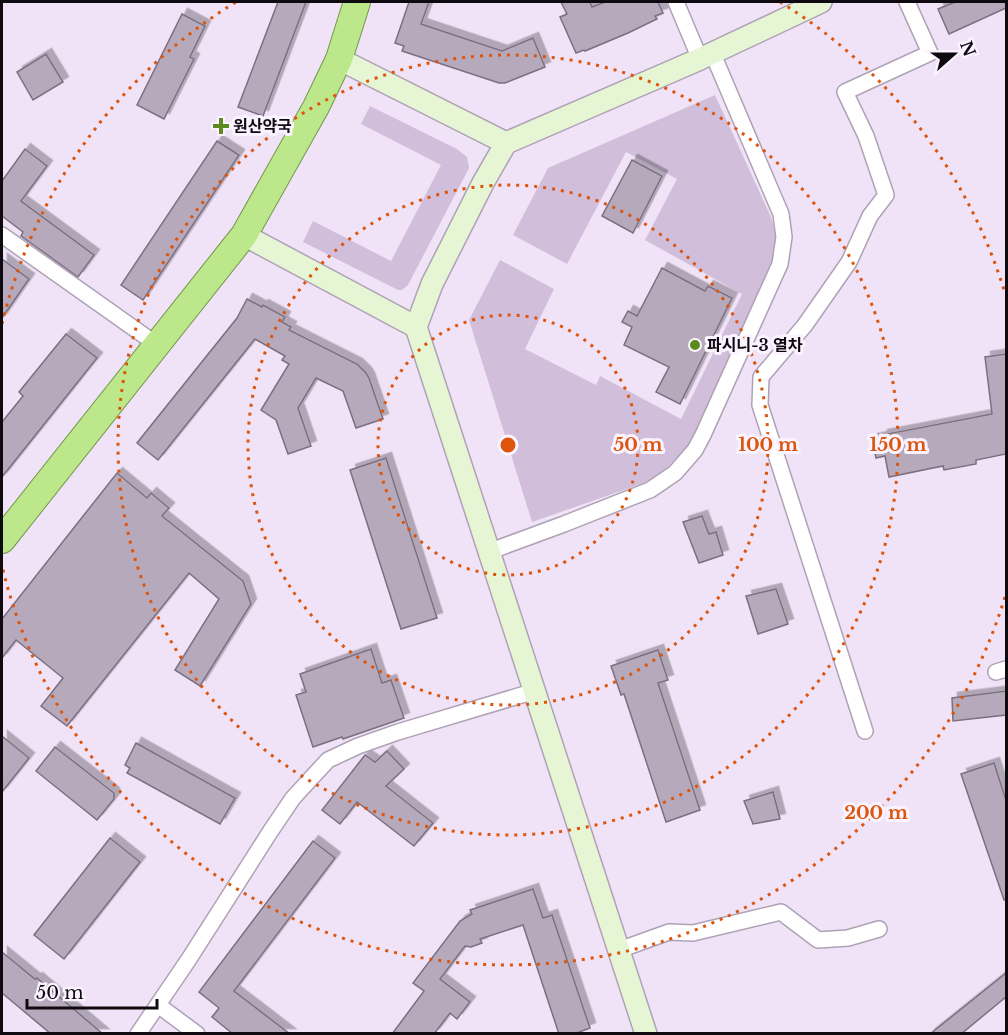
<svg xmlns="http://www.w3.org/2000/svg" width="1008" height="1035" viewBox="0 0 1008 1035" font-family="'Libre Baskerville','Noto Sans KR',serif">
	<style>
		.green { fill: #d1bedb }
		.building { fill: #b6a9bc; stroke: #7b6f80; stroke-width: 1.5; filter: url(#shadow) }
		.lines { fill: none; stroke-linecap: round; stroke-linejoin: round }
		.minor-casing { stroke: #afa2b5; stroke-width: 18 }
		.secondary-casing { stroke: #afa2b5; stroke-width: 24 }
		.trunk-casing { stroke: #74964d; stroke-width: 28 }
		.minor { stroke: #fff; stroke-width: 15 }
		.secondary { stroke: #e6f6d4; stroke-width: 21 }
		.trunk { stroke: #bce88b; stroke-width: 26 }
		.ring { fill: none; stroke: #dd550c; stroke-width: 3; stroke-dasharray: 3 6 }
		.poi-dot { fill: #5d8a1c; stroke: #fbf3ff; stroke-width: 2 }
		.labels { text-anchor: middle; stroke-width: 6; stroke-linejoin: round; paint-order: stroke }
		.poi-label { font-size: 16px; font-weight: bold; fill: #0e0a10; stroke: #fbf3ff; text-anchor: start }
		.centre { fill: #dd550c; stroke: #fbf3ff; stroke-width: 3 }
		.ring-label { font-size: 18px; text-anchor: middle; font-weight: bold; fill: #dd550c; stroke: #fbf3ff; stroke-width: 6; stroke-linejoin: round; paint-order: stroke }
	</style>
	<defs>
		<filter id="shadow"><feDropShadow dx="5.5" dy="-5.5" stdDeviation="0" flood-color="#0004"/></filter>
	</defs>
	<rect width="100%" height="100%" fill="#f1e3f7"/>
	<!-- green -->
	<g class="green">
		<polygon points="715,95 771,217 776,234 773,263 691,443 665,470 644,483 532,522 469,320 500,260 554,289 525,349 596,385 600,376 681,419 742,294 645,240 677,179 626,152 567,264 513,235 548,168"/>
		<polygon points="370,106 457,149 467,157 469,168 408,285 402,290 398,290 303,242 313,221 391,261 441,165 361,124"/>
	</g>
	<!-- building -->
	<g class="building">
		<polygon points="278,2 306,2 263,116 238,107"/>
		<polygon points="409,2 429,2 421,24 502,51 533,38 545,67 505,83 499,83 402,51 404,46 395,43"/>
		<polygon points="561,2 590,2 592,7 605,2 658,2 663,13 655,16 657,19 628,33 585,51 584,50 576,53 560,17 567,14"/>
		<polygon points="955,2 1006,2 1006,8 949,34 938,9"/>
		<polygon points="182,14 205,26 190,57 194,59 164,119 137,105"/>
		<polygon points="46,54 63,82 33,100 17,72"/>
		<polygon points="217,141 239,155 143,300 121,285"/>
		<polygon points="25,149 47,166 21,201 94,255 78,277 21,236 23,232 2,216 2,181"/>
		<polygon points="632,160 662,176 633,233 602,216"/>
		<polygon points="2,259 29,279 2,318"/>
		<polygon points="662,268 705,291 708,286 732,298 680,404 656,392 669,367 624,345 632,327 622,322 628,311 637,316"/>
		<polygon points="247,299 262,307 263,305 285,317 282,322 291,327 289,330 357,364 366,373 369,378 383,419 356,428 343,391 316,378 298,408 311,446 288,454 276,420 261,410 289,364 282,360 285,356 255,339 158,460 137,443 237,318"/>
		<polygon points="66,334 97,358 2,477 2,422 23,396 19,392"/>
		<polygon points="1006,354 1006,454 976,460 976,464 944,470 943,466 889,477 885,456 876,458 872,439 882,437 882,435 992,414 985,357"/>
		<polygon points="386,458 437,618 401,629 350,470"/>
		<polygon points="117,473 147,498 151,493 169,508 162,516 243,581 251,604 200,686 175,670 219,599 189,573 67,726 41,706 63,678 16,640 2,658 2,619"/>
		<polygon points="702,516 709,534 716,532 723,555 699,563 683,522"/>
		<polygon points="776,589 788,624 758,634 746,596"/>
		<polygon points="371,649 382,683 391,680 404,718 343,739 342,737 313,747 296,695 306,692 300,674"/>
		<polygon points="658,650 668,680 658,683 700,810 666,822 624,694 621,695 611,666"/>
		<polygon points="1006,691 1006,715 953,721 952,698"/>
		<polygon points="2,736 29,758 2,792"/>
		<polygon points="136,743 235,798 220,824 127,773 130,768 125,765"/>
		<polygon points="55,747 114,793 114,799 97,820 36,771"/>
		<polygon points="387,751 404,769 386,786 433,823 414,846 357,802 340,824 322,810 365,755 375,762"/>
		<polygon points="994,763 1006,800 1006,899 1004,900 961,774"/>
		<polygon points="773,792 780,819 753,824 744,801"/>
		<polygon points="110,838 140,862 64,959 34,935"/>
		<polygon points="313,841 335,858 234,991 290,1034 233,1034 212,1017 219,1008 199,992"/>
		<polygon points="533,889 543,918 552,915 590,1028 574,1034 559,1034 523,925 480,939 482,943 471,947 465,946 440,979 470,1002 457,1019 450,1013 434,1034 392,1034 424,991 413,983 460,921 472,914 470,910"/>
		<polygon points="2,952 35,979 37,978 103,1034 51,1034 2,993"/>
		<polygon points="1006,973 1006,997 961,1034 930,1034"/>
	</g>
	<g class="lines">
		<defs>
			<g id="minor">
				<polyline points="676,2 700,59"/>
				<polyline points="2,235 156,344"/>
				<polyline points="488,552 564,524 650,490 675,473 695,450 703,435 780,264 784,237 781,214 712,52"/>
				<polyline points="996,672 1006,669"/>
				<polyline points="865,731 760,405 761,377 805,325 849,262 870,216 886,195 866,136 845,92 930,53 907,2"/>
				<polyline points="619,950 669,932 693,933 781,912 818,940 848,938 879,929"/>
				<polyline points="158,1005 197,1034"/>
				<polyline points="138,1034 189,959 270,832 293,798 328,760 358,746 398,732 535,691"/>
			</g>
			<g id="secondary">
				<polyline points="339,59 506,143"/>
				<polyline points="244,235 416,327"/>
				<polyline points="646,1034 416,327 432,284 483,183 506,143 700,59 821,2"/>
			</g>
			<polyline id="trunk" points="2,540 244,235 316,107 339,59 357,2"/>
		</defs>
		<!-- minor casing -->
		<use href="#minor" class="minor-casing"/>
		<!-- secondary casing -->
		<use href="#secondary" class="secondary-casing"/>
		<!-- trunk casing -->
		<use href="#trunk" class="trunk-casing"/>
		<!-- minor -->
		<use href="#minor" class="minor"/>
		<!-- secondary -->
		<use href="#secondary" class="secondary"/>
		<!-- trunk -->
		<use href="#trunk" class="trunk"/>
	</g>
	<!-- distance rings -->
	<g class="ring">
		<circle cx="508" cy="445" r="130"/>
		<circle cx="508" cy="445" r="260"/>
		<circle cx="508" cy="445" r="390"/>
		<path d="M1005 597A520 520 0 0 1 2 566M2 324A520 520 0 0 1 236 2M780 2A520 520 0 0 1 1005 293"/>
	</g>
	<!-- markers -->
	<g class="poi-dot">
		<path d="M218 117h6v6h6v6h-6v6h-6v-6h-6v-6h6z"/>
		<circle cx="695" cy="345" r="6"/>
	</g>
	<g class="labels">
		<!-- poi labels -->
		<g class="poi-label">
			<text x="233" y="132">원산약국</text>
			<text x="707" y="351">파시니-3 열차</text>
		</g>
	</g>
	<circle cx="508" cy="445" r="9" class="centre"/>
	<g class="ring-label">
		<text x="638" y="451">50 m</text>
		<text x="768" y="451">100 m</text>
		<text x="898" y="451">150 m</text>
		<text x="876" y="819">200 m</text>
	</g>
	<!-- border -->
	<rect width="1008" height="1035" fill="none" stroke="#0e0a10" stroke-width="6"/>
	<!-- north arrow -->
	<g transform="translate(954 54) rotate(69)" stroke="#fbf3ff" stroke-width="4.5" paint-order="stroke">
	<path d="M0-4.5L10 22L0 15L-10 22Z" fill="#0e0a10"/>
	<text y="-9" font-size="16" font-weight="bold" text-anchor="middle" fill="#0e0a10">N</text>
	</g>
	<!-- scale -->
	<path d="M27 999v9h130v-9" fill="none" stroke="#0e0a10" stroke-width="3"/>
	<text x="36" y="999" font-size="18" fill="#0e0a10" stroke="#fbf3ff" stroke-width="4.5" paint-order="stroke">50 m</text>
</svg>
